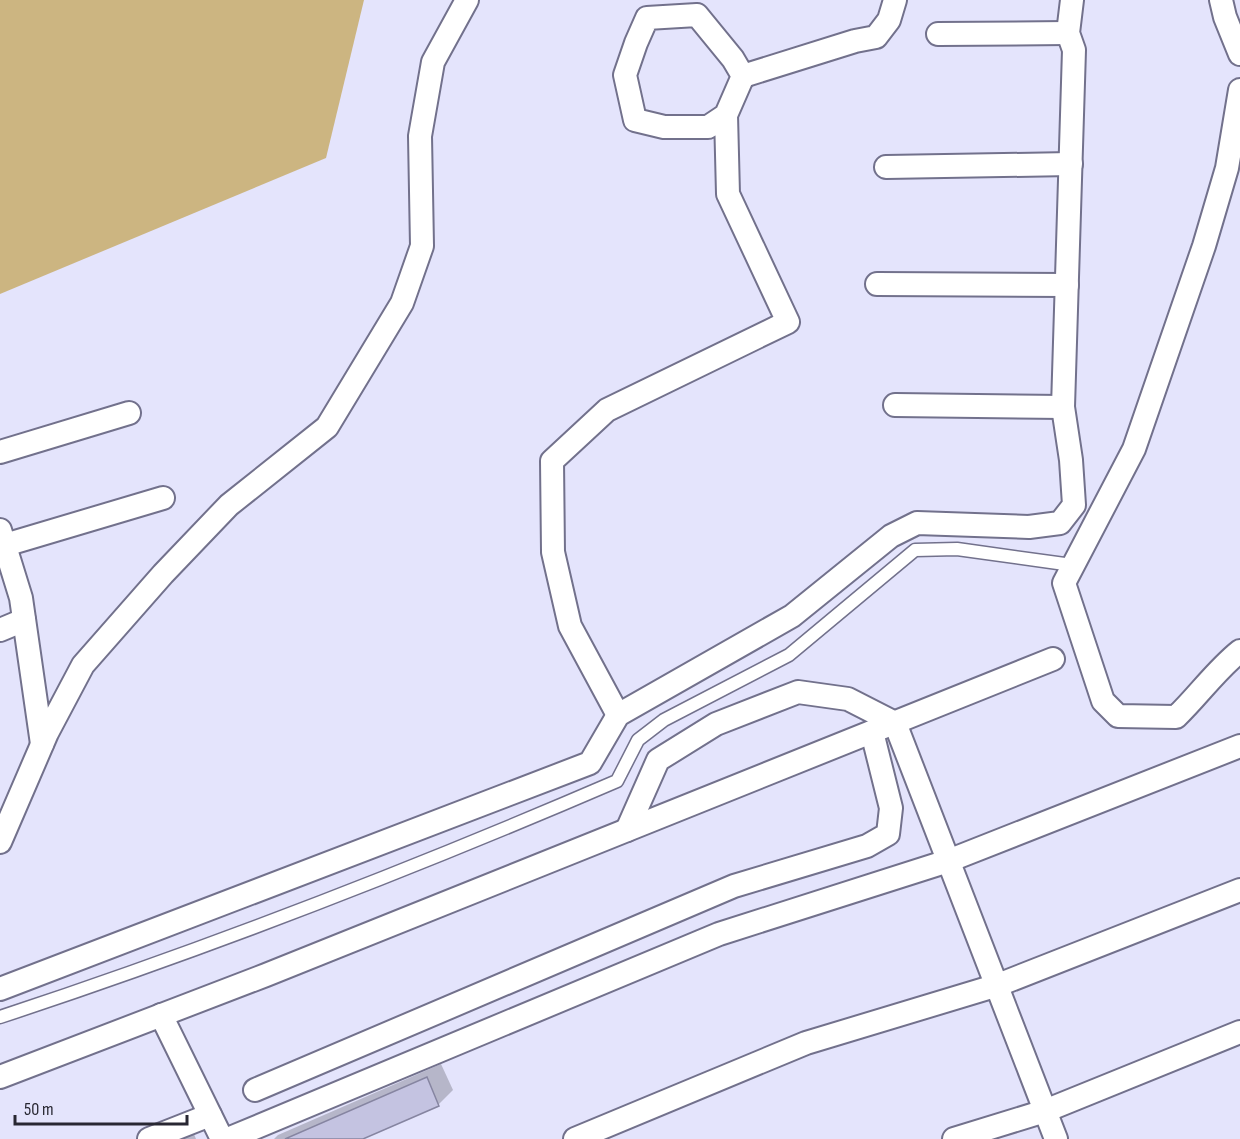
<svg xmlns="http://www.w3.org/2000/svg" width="1240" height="1139" viewBox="0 0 1240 1139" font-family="'Sofia Sans Condensed',sans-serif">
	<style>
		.green { fill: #ccb581 }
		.shadow { fill: #0003 }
		.building { fill: #c4c3e1; stroke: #8685a1; stroke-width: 1.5 }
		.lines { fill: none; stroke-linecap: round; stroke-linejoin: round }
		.service-casing { stroke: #72718c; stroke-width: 15 }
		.minor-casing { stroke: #72718c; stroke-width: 26 }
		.service { stroke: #fff; stroke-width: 12 }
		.minor { stroke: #fff; stroke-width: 22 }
	</style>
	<rect width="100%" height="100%" fill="#e4e4fc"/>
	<!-- green -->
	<polygon class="green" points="0,0 364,0 326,158 0,294"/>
	<!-- shadow -->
	<g class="shadow">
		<polygon points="441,1064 453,1090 438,1105 359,1139 274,1139 278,1135"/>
		<polygon points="194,1134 196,1139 181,1139"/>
	</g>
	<!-- building -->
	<polygon class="building" points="427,1077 439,1106 363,1139 285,1139"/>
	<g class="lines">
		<defs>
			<path id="service" d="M0 1017C209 948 415 868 617 781L638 740 664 720 789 655 915 550 957 549 1072 565"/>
			<g id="minor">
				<polyline points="1221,0 1225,17 1240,54"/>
				<polyline points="938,34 1068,33"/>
				<polyline points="743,76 855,41 876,37 889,20 895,0"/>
				<path d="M1240 90 1227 168 1204 246 1134 449 1064 583 1103 701 1118 716 1176 717C1198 696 1216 670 1240 651"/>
				<polyline points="886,167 1071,164"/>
				<polyline points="877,284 1067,285"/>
				<polyline points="895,405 1063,407"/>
				<polyline points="0,452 129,413"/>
				<polyline points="0,530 21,598 42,744"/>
				<polyline points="5,545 163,498"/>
				<polyline points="0,630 24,620"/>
				<polyline points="618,715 570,626 553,552 552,461 607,410 788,322 728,194 726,115 743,76 733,59 697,15 647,18 636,43 625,75 635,120 664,127 708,127 726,115"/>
				<polyline points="627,830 658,760 716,724 798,692 848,699 895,723 1056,1139"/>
				<polyline points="0,842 47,733 83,665 163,574 229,505 327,427 402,303 422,246 420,136 433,62 467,0"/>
				<polyline points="0,989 590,763 618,715 792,616 891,536 917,523 1029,527 1060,523 1074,505 1071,460 1063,407 1074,50 1068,33 1072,0"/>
				<polyline points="161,1015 222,1139"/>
				<polyline points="0,1077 266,975 1053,659"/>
				<polyline points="255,1090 734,886 867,846 888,834 891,808 872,732"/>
				<polyline points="149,1139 210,1115"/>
				<polyline points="228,1139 719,934 948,861 1240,746"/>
				<polyline points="575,1139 806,1043 998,985 1240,890"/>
				<polyline points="954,1139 1045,1111 1240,1032"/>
			</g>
		</defs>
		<!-- service casing -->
		<use href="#service" class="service-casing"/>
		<!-- minor casing -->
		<use href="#minor" class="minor-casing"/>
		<!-- service -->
		<use href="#service" class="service"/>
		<!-- minor -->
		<use href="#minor" class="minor"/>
	</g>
	<!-- scale -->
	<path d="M15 1115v9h172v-9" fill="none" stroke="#282732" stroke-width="3"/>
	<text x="24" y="1115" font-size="18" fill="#282732" stroke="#e4e4fc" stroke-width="4.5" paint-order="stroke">50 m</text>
</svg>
